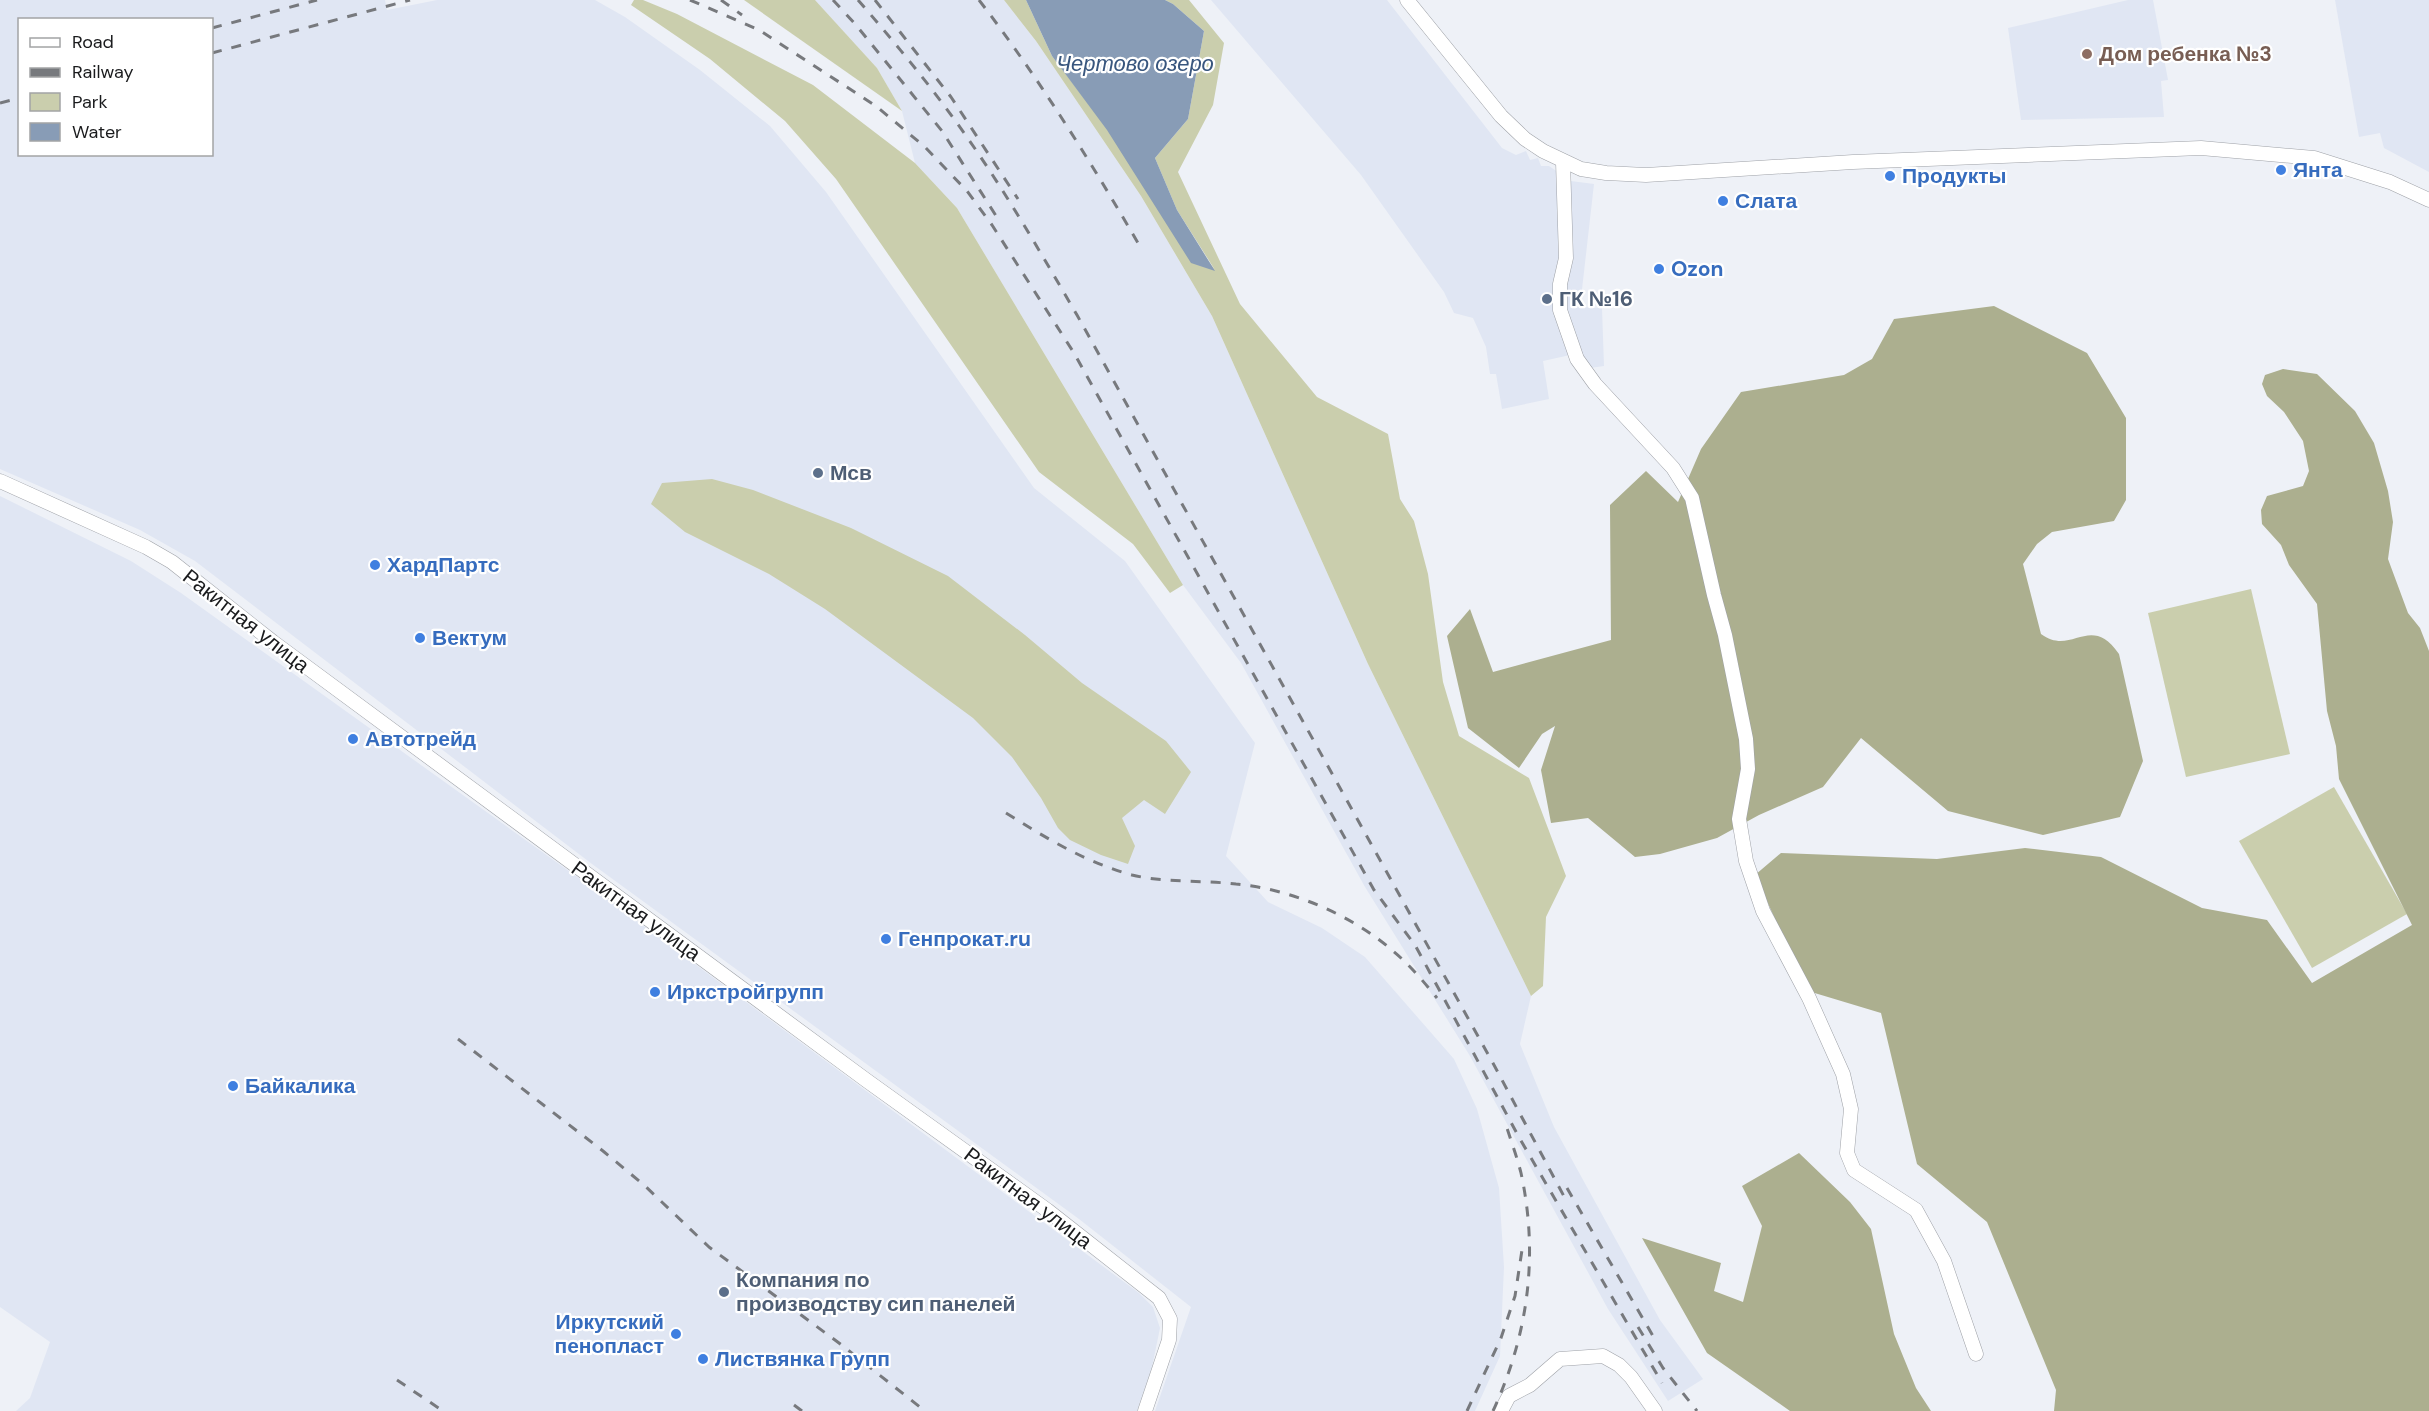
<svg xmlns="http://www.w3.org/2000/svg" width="2429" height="1411" viewBox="0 0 2429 1411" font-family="'DM Sans',sans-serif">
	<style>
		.built { fill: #e0e6f3; fill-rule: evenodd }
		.green { fill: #cacead }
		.forest { fill: #acaf8f }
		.water { fill: #889cb6 }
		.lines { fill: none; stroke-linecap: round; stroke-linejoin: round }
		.minor-casing { stroke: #9ea1a7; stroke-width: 15 }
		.minor { stroke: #fff; stroke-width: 14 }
		.rail { stroke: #77797d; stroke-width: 3; stroke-dasharray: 10 10; stroke-linecap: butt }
		.education-dot { fill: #8d6e63; stroke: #fff; stroke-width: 2 }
		.shop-dot { fill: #3f7fe0; stroke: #fff; stroke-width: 2 }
		.service-dot { fill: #5c6f8a; stroke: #fff; stroke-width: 2 }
		.labels { text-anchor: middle; stroke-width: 4.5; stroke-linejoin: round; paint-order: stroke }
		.education-label { font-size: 21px; font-weight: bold; fill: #785e54; stroke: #fff; text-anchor: start }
		.shop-label { font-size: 21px; font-weight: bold; fill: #366cbe; stroke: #fff; text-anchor: start }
		.service-label { font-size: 21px; font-weight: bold; fill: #4e5e75; stroke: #fff; text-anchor: start }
		.street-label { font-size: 21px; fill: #1a1b1d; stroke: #fff }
		.water-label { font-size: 22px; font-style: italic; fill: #38567e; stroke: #fff }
	</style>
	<rect width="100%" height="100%" fill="#eef1f7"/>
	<!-- built -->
	<g class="built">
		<path d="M0 0H385L387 10 437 0H595L625 17 700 70 770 126 826 192 1034 488 1125 561 1255 743 1226 856 1268 902 1322 928 1365 957 1454 1059 1477 1109 1499 1188 1504 1267 1500 1356 1475 1411H1155L1191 1307 1079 1219 592 864 195 561 140 530 0 469ZM20 20H212V154H20Z"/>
		<polygon points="815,0 1004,0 1036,41 1141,196 1212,316 1368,664 1531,996 1520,1044 1554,1127 1660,1320 1703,1379 1668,1401 1608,1309 1470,1056 1365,887 1241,663 1183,585 957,208 915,163 902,111 877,68"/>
		<polygon points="1211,0 1387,0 1502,148 1516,155 1526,151 1530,160 1538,158 1541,166 1549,166 1571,181 1594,184 1580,307 1602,308 1604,366 1576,370 1570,355 1543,361 1549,399 1502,409 1496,374 1490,374 1486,347 1473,318 1454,313 1444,292 1361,175"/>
		<polygon points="2128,0 2153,0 2168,80 2161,81 2164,117 2021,120 2008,28"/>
		<polygon points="2335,0 2429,0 2429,172 2384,148 2380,133 2359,137"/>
		<polygon points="0,496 131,561 181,593 580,879 1139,1293 1153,1307 1160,1328 1152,1367 1137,1411 16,1411 30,1398 50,1342 0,1307"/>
	</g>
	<!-- green -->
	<g class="green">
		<polygon points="634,0 643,0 677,14 813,85 915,163 957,208 1183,585 1170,593 1133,544 1039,472 836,179 785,121 710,59 631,5"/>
		<polygon points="744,0 815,0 877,68 902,111"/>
		<polygon points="1004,0 1026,0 1052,56 1215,270 1177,210 1155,158 1188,119 1204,31 1173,4 1165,0 1189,0 1224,43 1213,105 1178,172 1240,304 1317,397 1388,434 1400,499 1414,521 1428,574 1443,682 1459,736 1529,778 1566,876 1546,917 1543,986 1531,996 1368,664 1212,316 1141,196 1036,41"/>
		<polygon points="712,479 753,490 851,528 948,576 1025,635 1082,683 1166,741 1191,772 1165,814 1144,800 1122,818 1135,846 1128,864 1101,855 1070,840 1058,828 1041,798 1012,757 973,718 825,609 769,574 685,532 651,504 662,483"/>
		<polygon points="2251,589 2290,754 2186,777 2148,613"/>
		<polygon points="2334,787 2407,914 2312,968 2239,841"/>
	</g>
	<!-- forest -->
	<g class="forest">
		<path d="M1994 306 2087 353 2126 418V500L2114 521 2052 532 2037 544 2023 564 2041 634C2072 657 2090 612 2119 654L2143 761 2120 817 2043 835 1948 811 1861 738 1823 787 1759 815 1717 838 1660 854 1635 857 1588 818 1551 823 1541 770 1555 726 1542 734 1519 768 1468 728 1447 636 1470 609 1493 672 1611 640 1610 505 1646 471 1678 502 1701 449 1741 392 1844 375 1872 359 1894 319Z"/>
		<polygon points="2283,369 2317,374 2355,411 2374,443 2388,491 2393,522 2388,559 2408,613 2420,628 2429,651 2429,1411 2054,1411 2056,1390 1987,1222 1917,1164 1881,1013 1808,991 1755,875 1781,853 1937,859 2025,848 2101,857 2202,908 2267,920 2312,983 2412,925 2339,779 2336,746 2327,711 2317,604 2289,565 2281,545 2262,524 2261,510 2267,496 2303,486 2309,471 2303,441 2284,412 2267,396 2262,384 2265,375"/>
		<polygon points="1799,1153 1850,1202 1871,1229 1894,1334 1916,1388 1931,1411 1790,1411 1707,1353 1642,1238 1721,1263 1714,1291 1743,1302 1762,1226 1742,1186"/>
	</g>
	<!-- water -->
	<polygon class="water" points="1026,0 1165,0 1173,4 1204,31 1188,119 1155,158 1177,210 1215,271 1191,263 1107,130 1052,56"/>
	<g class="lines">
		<defs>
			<g id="minor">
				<polyline points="1407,0 1501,116 1525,139 1543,151 1581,169 1606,173 1646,175 1853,162 2201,148 2314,158 2390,182 2429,200"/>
				<polyline points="1563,162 1566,258 1560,284 1560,310 1577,359 1595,384 1673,468 1692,498 1714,595 1725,635 1746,739 1748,769 1739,819 1746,861 1763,911 1809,998 1843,1074 1851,1109 1847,1153 1854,1170 1916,1210 1944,1261 1976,1354"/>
				<polyline points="0,481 146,547 172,562 273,642 866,1080 1047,1210 1159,1298 1170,1319 1169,1340 1145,1411"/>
				<polyline points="1501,1411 1509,1396 1530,1385 1560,1359 1603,1356 1619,1365 1631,1377 1655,1411"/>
			</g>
		</defs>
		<!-- minor casing -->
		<use href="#minor" class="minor-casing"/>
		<!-- minor -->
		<use href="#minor" class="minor"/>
		<!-- rail -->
		<g class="rail">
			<polyline points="690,0 759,30 876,106 925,147 967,191 992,225 1074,353 1374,890 1415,945 1520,1139 1662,1383"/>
			<polyline points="721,0 742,15"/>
			<polyline points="833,0 856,25 942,131 1000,222"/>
			<path d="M858 0C897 45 935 91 969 140 1008 196 1042 255 1077 315L1494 1065 1567 1202"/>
			<polyline points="875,0 951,97 1018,199"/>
			<path d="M979 0C1038 77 1089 159 1138 243"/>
			<polyline points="212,28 317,0"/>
			<polyline points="212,53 410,0"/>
			<polyline points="0,103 20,98"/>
			<path d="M1006 813C1046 838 1085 862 1132 875 1165 883 1202 880 1236 884 1291 889 1352 915 1393 951 1410 965 1423 981 1437 998"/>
			<polyline points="458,1039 603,1151 644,1185 709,1247 839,1343 925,1411"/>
			<polyline points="1567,1188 1653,1336"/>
			<polyline points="1638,1327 1663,1368 1697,1411"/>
			<polyline points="397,1380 443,1411"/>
			<polyline points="794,1405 802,1411"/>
			<polyline points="1467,1411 1501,1338 1515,1296 1522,1250"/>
			<path d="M1493 1411C1528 1335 1539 1256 1521 1173 1517 1157 1511 1141 1506 1125"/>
		</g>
	</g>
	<!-- markers -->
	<circle class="education-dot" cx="2087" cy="54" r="6"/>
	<g class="shop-dot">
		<circle cx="2281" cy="170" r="6"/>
		<circle cx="1890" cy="176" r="6"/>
		<circle cx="1723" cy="201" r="6"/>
		<circle cx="1659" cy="269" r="6"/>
		<circle cx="375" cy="565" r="6"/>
		<circle cx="420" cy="638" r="6"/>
		<circle cx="353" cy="739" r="6"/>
		<circle cx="886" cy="939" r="6"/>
		<circle cx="655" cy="992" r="6"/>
		<circle cx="233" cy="1086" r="6"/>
		<circle cx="676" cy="1334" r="6"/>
		<circle cx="703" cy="1359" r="6"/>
	</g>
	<g class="service-dot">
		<circle cx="1547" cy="299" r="6"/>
		<circle cx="818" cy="473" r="6"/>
		<circle cx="724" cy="1292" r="6"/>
	</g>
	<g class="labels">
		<!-- education labels -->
		<g class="education-label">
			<text x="2099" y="61">Дом ребенка №3</text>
		</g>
		<!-- shop labels -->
		<g class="shop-label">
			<text x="2293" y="177">Янта</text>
			<text x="1902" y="183">Продукты</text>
			<text x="1735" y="208">Слата</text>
			<text x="1671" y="276">Ozon</text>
			<text x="387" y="572">ХардПартс</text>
			<text x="432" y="645">Вектум</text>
			<text x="365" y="746">Автотрейд</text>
			<text x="898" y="946">Генпрокат.ru</text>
			<text x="667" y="999">Иркстройгрупп</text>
			<text x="245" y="1093">Байкалика</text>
			<text x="664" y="1329" text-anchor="end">Иркутский<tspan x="664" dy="24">пенопласт</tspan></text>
			<text x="715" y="1366">Листвянка Групп</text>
		</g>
		<!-- service labels -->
		<g class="service-label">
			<text x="1559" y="306">ГК №16</text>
			<text x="830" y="480">Мсв</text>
			<text x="736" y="1287">Компания по<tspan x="736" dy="24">производству сип панелей</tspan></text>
		</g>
		<!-- street labels -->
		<g class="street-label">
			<text transform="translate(246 621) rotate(38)" y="7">Ракитная улица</text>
			<text transform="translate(636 911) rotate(36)" y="7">Ракитная улица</text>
			<text transform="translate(1028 1198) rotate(37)" y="7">Ракитная улица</text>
		</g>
		<!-- water labels -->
		<g class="water-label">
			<text x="1135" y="71">Чертово озеро</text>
		</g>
	</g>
	<!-- legend -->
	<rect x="18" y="18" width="195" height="138" fill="#ffffff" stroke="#a3a4a5" stroke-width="1.5"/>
	<rect x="30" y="38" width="30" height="9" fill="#ffffff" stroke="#a3a4a5" stroke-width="1.5"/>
	<text x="72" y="48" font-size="18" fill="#1a1b1d">Road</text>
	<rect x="30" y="68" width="30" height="9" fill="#77797d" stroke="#a3a4a5" stroke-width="1.5"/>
	<text x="72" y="78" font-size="18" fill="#1a1b1d">Railway</text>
	<rect x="30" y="93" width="30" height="18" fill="#cacead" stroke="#a3a4a5" stroke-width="1.5"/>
	<text x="72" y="108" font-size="18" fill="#1a1b1d">Park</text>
	<rect x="30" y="123" width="30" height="18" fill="#889cb6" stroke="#a3a4a5" stroke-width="1.5"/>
	<text x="72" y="138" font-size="18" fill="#1a1b1d">Water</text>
</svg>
